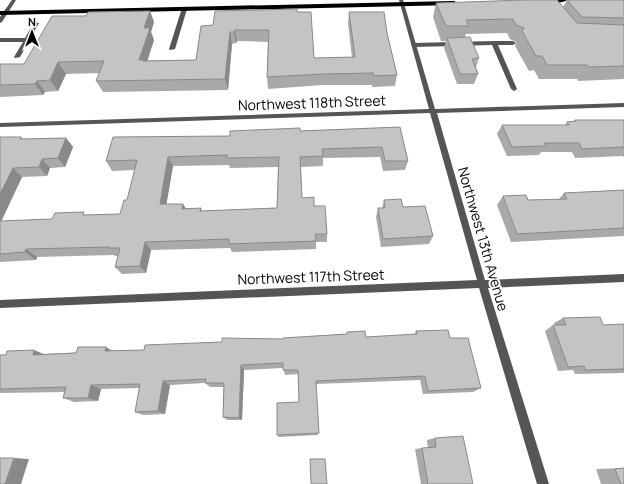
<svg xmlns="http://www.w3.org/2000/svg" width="624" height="484" viewBox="0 0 624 484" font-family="Manrope,sans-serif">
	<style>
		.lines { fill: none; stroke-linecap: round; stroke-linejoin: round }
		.lane { fill: #555; fill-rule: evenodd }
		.street { fill: #555; fill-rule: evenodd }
		.highway { fill: #000; fill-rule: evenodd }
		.wall { fill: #a9a9a9; fill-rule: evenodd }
		.shaded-wall { fill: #898989 }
		.building { fill: #c4c4c4; stroke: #898989; fill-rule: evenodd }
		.labels { text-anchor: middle; stroke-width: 4; stroke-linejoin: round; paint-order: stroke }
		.street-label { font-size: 14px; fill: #000; stroke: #fff }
	</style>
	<rect width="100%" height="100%" fill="#fff"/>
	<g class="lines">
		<!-- lane -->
		<g class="lane">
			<polygon points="182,8 187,9 175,49 170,50 169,49"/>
			<polygon points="34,22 39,23 20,57 15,58 14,57 23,42 0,42 0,38 25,38"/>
			<polygon points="494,41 513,41 516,43 513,45 498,45 517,89 516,90 514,91 511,89 492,45 414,47 411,45 414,43"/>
		</g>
		<!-- street -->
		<g class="street">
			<polygon points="12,0 16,0 2,22 0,23 0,17"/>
			<polygon points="399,0 403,0 435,109 624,103 624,107 437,113 485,280 624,274 624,282 488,288 549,484 537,484 479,288 0,308 0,300 477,280 430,113 0,127 0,123 429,109"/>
		</g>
		<!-- highway -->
		<g class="highway">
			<path d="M538 0H567C562 4 543 4 538 0Z"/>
			<polygon points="452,1 455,1 455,5 0,15 0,11"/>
		</g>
	</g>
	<!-- wall -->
	<g class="wall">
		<polygon points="567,0 624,0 624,79 578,81 577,79 539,79 534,70 529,71 515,46 516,42 510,39 507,33 466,34 465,37 479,58 476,67 478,74 474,84 457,84 444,48 446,41 441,41 433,17 436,3 563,7"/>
		<polygon points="150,11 154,22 151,32 154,40 147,61 196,60 213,25 297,12 314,58 352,58 348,23 349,12 387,33 397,75 395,86 372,87 372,85 323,85 268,89 267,77 268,42 237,41 236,43 232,44 228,90 103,92 96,81 100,73 66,74 58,91 45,92 43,95 0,97 0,64 24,64 86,16"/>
		<polygon points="575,120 624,120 624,158 623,156 575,158 572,152 541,152 539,155 507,156 497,134 502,125 565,125 567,122 574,121"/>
		<path d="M400 127 408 161 405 170 383 171 380 157 323 158V166L301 167 302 198 314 206 327 234V242H316V249L232 252 230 248 151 250 146 273 122 274 115 267 118 256H115L114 255 37 257 36 260 0 262V137H21L23 139 66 138 73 147 65 167 50 168 47 176 22 177 1 221 52 219 87 215 120 214 127 200 135 170 112 171 106 161 230 136 300 131ZM229 165 230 168 278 167 277 208 202 211 201 208 186 209 166 204 173 166Z"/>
		<polygon points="624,190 624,236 511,242 497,205 503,196 528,200 559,199 564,193"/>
		<polygon points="384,200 403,207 433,236 429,244 381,247 376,217 378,208 382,208"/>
		<polygon points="563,318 603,325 624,324 624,373 575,374 573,370 558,371 545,331 553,325 555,325 554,323"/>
		<polygon points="416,331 450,338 481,388 473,392 423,394 420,380 316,384 318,435 279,437 277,435 299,402 298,374 285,375 283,368 244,370 242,420 227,420 223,417 224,387 210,387 205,383 170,385 165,414 143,415 135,412 140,388 101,389 98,401 74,402 63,398 65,392 0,393 0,355 44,354 112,351 144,350 347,334 347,332 366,337 414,335"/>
		<polygon points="435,438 473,484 421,484 415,449 422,448 428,448 427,440"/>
		<polygon points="624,468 624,484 601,484 596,469"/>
	</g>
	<!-- shaded-wall -->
	<g class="shaded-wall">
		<polygon points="150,11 154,22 151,32 154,40 146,65 139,60 144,28"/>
		<polygon points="235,30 237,41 236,43 234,32"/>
		<polygon points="230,32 232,44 228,90 225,79"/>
		<polygon points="58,62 66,74 58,91 50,80"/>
		<polygon points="37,81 45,92 43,95 35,84"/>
		<polygon points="66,138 73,147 65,167 58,158"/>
		<polygon points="168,157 173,166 165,213 160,204"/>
		<polygon points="42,159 50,168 47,176 39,167"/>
		<polygon points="13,168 22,177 0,224 0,194"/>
		<polygon points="183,204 188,212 182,209"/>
		<polygon points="145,242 151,250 146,273 140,266"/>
		<polygon points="26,249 37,257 36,260 25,252"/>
		<polygon points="106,347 114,352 105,351"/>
		<polygon points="34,350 46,355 33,355"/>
		<polygon points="241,365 244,370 242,420 239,418"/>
		<polygon points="163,381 170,385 165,414 158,411"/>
		<polygon points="91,385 101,389 98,401 88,398"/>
		<polygon points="14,458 29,459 21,484 5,484"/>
	</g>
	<!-- building -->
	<g class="building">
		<polygon points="525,0 557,0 577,23 624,25 624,66 588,67 587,65 547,65 542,56 536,56 522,31 524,28 516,25 513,19 466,20 469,26 446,26 436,3"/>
		<polygon points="567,0 624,0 624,18 582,17"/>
		<polygon points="297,9 297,12 311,12 314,58 355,57 349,12 384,12 387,33 397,75 374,76 373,73 324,74 267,77 269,30 235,30 234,32 230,32 225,79 96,81 104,61 58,62 50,80 37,81 35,84 0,85 0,64 24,64 52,16 86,16 88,12 150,11 144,28 150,28 139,60 144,60 143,61 196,60 201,26 213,25 215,11"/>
		<polygon points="470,37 479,58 472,59 478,74 460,74 447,38"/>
		<polygon points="575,120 624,120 624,147 582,149 579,143 544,143 546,146 512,147 502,125 569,125 567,122 576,121"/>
		<path d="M400 127 408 161H385L382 147 322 149 323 156 300 157 302 198 314 197V206H325L327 234H315L316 241 229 244V239L145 242 140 266 115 267 120 248H108L109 247 26 249 25 252 0 254V221L52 219 55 213 84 212 83 215 120 214 124 200H127L137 160 106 161 113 137 230 136V131L300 128V131ZM227 155V158L279 157 277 208 200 211 201 208 182 209 183 204H160L168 157Z"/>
		<polygon points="0,137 21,137 20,139 66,138 58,158 42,159 39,167 13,168 0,194"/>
		<polygon points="624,190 624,228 517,234 503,196 526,195 528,200 567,199 564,193"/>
		<polygon points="401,199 403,207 425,206 433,236 383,239 378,208 385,208 384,200"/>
		<polygon points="600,317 603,325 624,324 624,369 585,370 584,366 568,367 553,325 566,325 563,318"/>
		<polygon points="448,330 450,338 468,338 481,388 428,391 425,376 316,381 319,433 277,435 277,403 299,402 298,370 283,370 283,363 241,365 239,418 223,417 224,383 205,383 206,379 163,381 158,411 135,412 140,384 91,385 88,398 63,398 66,387 0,389 0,355 6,355 7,351 34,350 33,355 76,353 78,347 106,347 105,351 144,350 145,345 222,342 222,338 283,339 283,338 347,334 347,332 365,331 366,337 417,334 416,331"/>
		<polygon points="463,436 473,484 428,484 422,448 436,447 435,438"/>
		<polygon points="0,458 14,458 5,484 0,484"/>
		<polygon points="310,459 325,459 327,484 311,484"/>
		<polygon points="624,468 624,484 621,484 615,469"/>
	</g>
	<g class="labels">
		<!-- street labels -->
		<g class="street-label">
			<text transform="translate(312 103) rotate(-2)" y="5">Northwest 118th Street</text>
			<text transform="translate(483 239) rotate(74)" y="5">Northwest 13th Avenue</text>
			<text transform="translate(311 277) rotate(-2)" y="5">Northwest 117th Street</text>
		</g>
	</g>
	<!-- north arrow -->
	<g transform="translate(32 32)" stroke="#ffffff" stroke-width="3" paint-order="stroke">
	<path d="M0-3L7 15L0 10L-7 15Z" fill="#000000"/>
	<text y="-6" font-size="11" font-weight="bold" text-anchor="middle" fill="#000000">N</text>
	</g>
</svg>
